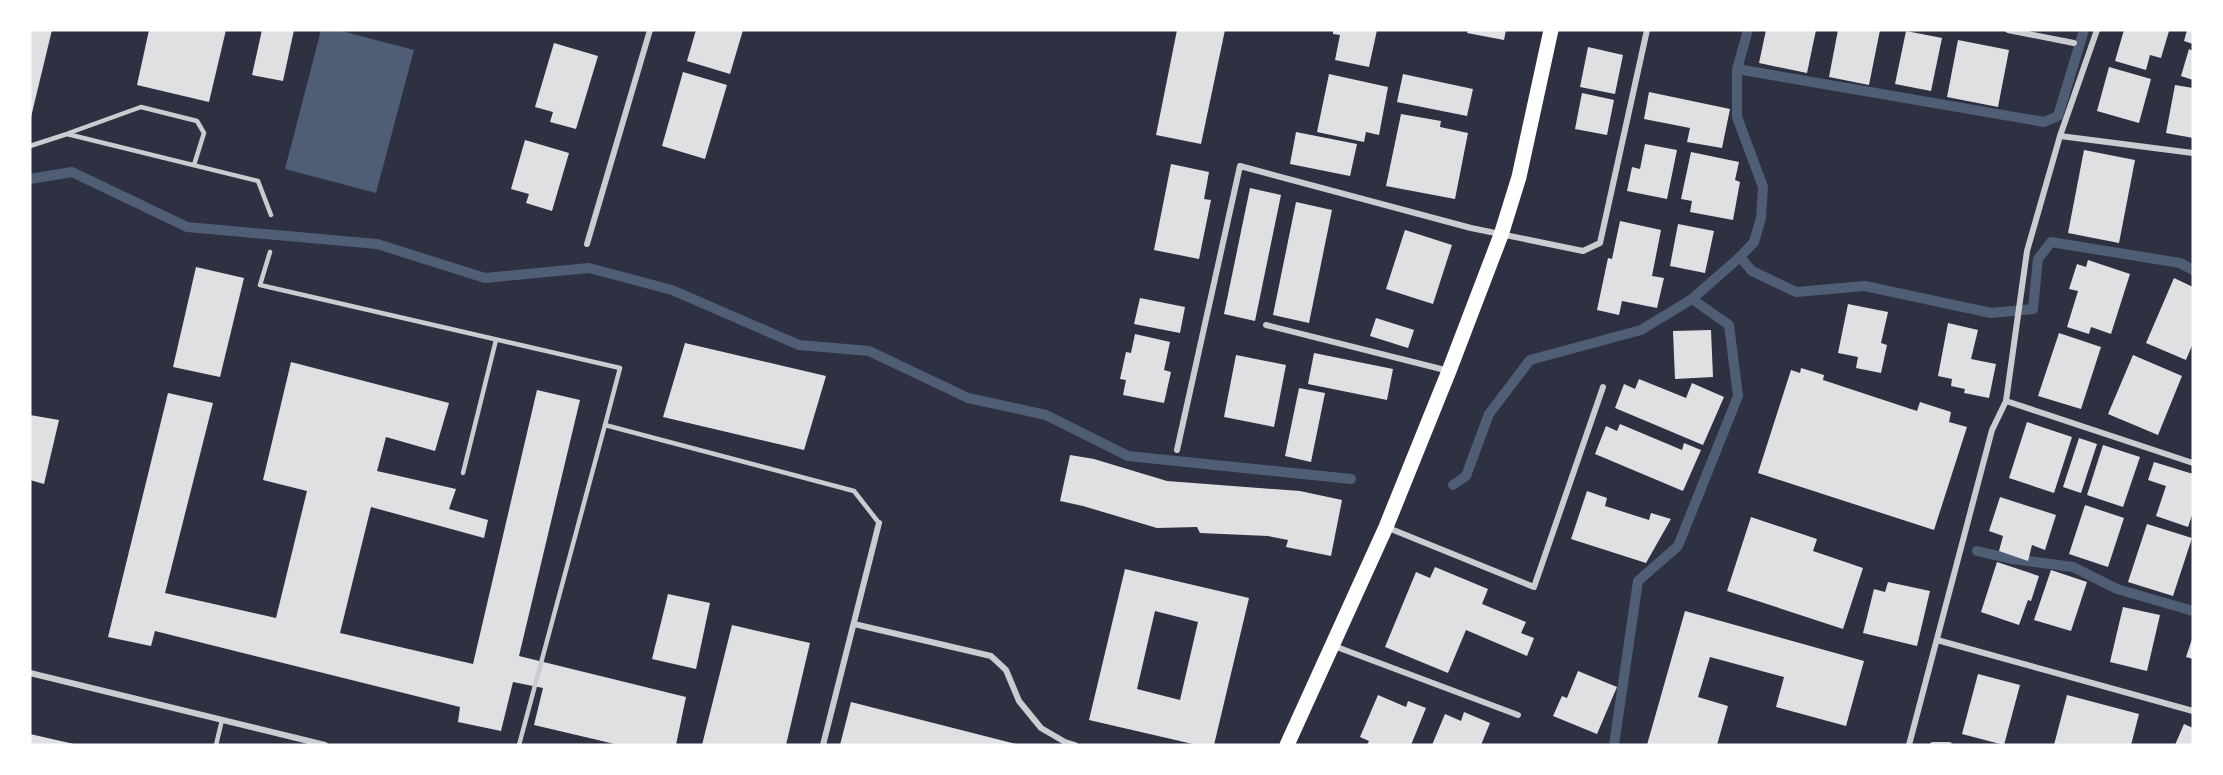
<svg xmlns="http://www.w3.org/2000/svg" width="2223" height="775" viewBox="0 0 2223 775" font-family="'IBM Plex Sans',sans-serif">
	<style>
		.water { fill: #4f5d75 }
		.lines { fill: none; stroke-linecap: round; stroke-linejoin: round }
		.stream { stroke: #4f5d75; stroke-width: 10 }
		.building { fill: #e0e0e3; fill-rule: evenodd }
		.service { stroke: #caccd0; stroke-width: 4.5 }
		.minor { stroke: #caccd0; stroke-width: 6 }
		.primary { stroke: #fff; stroke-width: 15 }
	</style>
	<rect width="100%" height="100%" fill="#2d3142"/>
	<!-- water -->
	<polygon class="water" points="321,30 338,30 414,50 376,193 285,169"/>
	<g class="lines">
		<!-- stream -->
		<g class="stream">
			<polyline points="1737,69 2044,122 2058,116 2084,30"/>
			<polyline points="30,179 72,172 187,227 377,244 485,278 589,268 672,290 799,345 869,351 968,398 1046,415 1128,456 1351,479"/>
			<polyline points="1740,257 1752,271 1796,292 1865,286 1991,313 2033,309 2038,259 2051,242 2180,263 2193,270"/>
			<polyline points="1453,485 1466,476 1489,414 1530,360 1641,330 1692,299 1740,257 1754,242 1761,218 1763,187 1737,117 1737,69 1748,30"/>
			<polyline points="1977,551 2012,559 2073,567 2117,589 2193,611"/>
			<polyline points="1614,745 1638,581 1678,546 1738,396 1729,325 1692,299"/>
		</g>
	</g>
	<!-- building -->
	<g class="building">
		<polygon points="30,30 52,30 31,117 30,117"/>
		<polygon points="149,30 226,30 209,102 137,85"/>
		<polygon points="262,30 294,30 283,81 252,75"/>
		<polygon points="696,30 743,30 730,74 687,61"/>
		<polygon points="1177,30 1225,30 1201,144 1156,135"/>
		<polygon points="1333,30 1377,30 1369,67 1335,60 1340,35 1333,34"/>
		<polygon points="1468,30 1506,30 1504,40 1467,33"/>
		<polygon points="1766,30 1816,30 1807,73 1759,63"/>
		<polygon points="1838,30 1880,30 1869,85 1829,77"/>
		<polygon points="2124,30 2169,31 2161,58 2150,55 2146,70 2115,61"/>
		<polygon points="2187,30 2193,30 2193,44 2184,41"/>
		<polygon points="1906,31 1942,38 1931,91 1895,84"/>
		<polygon points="1958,40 2009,50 1998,107 1947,97"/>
		<polygon points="554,43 598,56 576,129 550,122 553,112 535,107"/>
		<polygon points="1588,47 1623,55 1615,94 1580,87"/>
		<polygon points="2189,49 2193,51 2193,80 2181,76"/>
		<polygon points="2109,67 2151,79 2139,123 2097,111"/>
		<polygon points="683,72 727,85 705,159 662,146"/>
		<polygon points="1329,74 1388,87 1379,135 1366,132 1364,142 1317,132"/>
		<polygon points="1403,74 1473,89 1467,116 1397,102"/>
		<polygon points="2175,85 2193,88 2193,138 2166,133"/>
		<polygon points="1649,92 1730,109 1722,148 1687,142 1690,128 1644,119"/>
		<polygon points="1582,93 1614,100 1607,135 1575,129"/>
		<polygon points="1401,114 1441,121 1440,127 1468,133 1455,199 1386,186"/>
		<polygon points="1296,132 1357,144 1350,176 1290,164"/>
		<polygon points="525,140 569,153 552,211 526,203 529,194 511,189"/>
		<polygon points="1645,144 1677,150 1667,199 1627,191 1632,167 1640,169"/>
		<polygon points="2084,150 2135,160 2119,243 2068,233"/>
		<polygon points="1691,152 1739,162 1735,180 1740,182 1733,220 1690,212 1692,201 1681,199"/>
		<polygon points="1171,164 1209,172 1204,199 1211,200 1199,259 1154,250"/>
		<polygon points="1250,188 1281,195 1255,321 1224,314"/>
		<polygon points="1296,202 1332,210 1309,323 1273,315"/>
		<polygon points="1620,221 1661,230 1652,276 1664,278 1657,308 1622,301 1619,315 1597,310 1608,258 1612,259"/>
		<polygon points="1678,224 1714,231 1705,273 1670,266"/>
		<polygon points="1405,230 1452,245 1433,304 1386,289"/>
		<polygon points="2088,260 2130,274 2111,334 2091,327 2089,334 2067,327 2078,291 2069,289 2077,264 2086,267"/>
		<polygon points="196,267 244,278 220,377 173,367"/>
		<polygon points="2174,278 2193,287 2193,343 2186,360 2146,343"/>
		<polygon points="1140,298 1185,307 1180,333 1134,324"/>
		<polygon points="1848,304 1888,312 1881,343 1887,345 1881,373 1856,368 1858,357 1838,353"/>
		<polygon points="1376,318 1414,330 1408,348 1370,336"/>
		<polygon points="1948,323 1978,330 1971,359 1996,364 1989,398 1964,393 1965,389 1951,386 1952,379 1938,376"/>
		<polygon points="1711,330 1713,377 1675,379 1673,331"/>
		<polygon points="2059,333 2101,347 2081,409 2038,396"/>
		<polygon points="1135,334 1170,342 1164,370 1171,372 1164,403 1123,395 1126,380 1120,379 1126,352 1131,353"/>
		<polygon points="685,343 826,376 804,450 663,417"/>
		<polygon points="1314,353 1393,369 1387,400 1308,384"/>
		<polygon points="1236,355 1286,365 1274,427 1224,417"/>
		<polygon points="2133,355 2182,376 2158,435 2108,414"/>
		<polygon points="291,362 449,403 435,451 386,437 377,471 456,489 449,509 488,520 484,538 371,507 340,633 473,664 537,390 580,400 519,656 686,697 676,745 619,745 534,725 543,688 513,682 501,731 458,722 460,707 155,631 151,646 108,637 168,393 213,403 165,593 276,618 307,491 263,480"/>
		<polygon points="1801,368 1824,375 1823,380 1917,411 1920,402 1951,412 1949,422 1967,427 1934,530 1758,473 1791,370 1800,373"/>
		<polygon points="1639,379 1686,398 1692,383 1724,397 1703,445 1615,408 1624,384 1635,389"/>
		<polygon points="1299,388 1325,393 1311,462 1285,456"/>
		<polygon points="30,415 59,420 44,484 30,480"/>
		<polygon points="2027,422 2072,437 2054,493 2009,478"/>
		<polygon points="1620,424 1682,450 1684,443 1701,450 1683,491 1595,454 1606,426 1617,431"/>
		<polygon points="2079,438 2097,444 2081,493 2063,487"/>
		<polygon points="2103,445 2140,457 2123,507 2087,495"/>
		<polygon points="1070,455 1094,459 1167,481 1300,491 1342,500 1331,556 1286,547 1288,540 1268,536 1200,533 1197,527 1157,528 1083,506 1060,501"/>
		<polygon points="2154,462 2193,474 2193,512 2188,527 2156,516 2166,486 2148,480"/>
		<polygon points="1587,491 1607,498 1605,506 1649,520 1651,513 1671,519 1646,563 1571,539"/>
		<polygon points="2000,497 2056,515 2045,550 2032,545 2028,561 1999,551 2003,536 1989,531"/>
		<polygon points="2085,505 2124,518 2108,567 2069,554"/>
		<polygon points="1751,517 1817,539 1813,551 1863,568 1843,629 1727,591"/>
		<polygon points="2147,524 2192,538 2173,596 2128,582"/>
		<polygon points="1997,562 2039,576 2031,601 2028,600 2019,625 1981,612"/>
		<polygon points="1435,567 1488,589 1482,604 1526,622 1521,633 1534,638 1527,656 1466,630 1448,673 1385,647 1416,572 1430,578"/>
		<path d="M1125 569 1249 598 1214 745H1197L1089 720ZM1155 611 1198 622 1180 700 1137 689Z"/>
		<polygon points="2051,570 2087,582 2071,631 2034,620"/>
		<polygon points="1888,582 1930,591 1917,646 1863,633 1874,589 1885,592"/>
		<polygon points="668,594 710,603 696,669 652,659"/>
		<polygon points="2123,607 2160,615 2147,671 2110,662"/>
		<polygon points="1685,611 1864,661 1846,726 1776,707 1784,677 1710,657 1698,697 1728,706 1717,745 1647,745"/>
		<polygon points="732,625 810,643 786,745 702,745"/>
		<polygon points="2193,636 2193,659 2186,657"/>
		<polygon points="1578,671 1617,687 1597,734 1553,716 1562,696 1567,698"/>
		<polygon points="1978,674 2020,685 2004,745 1962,734"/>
		<polygon points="1378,695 1406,707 1408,701 1426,708 1411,745 1367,745 1369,741 1360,737"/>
		<polygon points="2067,695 2139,714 2131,745 2054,745"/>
		<polygon points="851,702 1016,744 1015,745 840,745"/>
		<polygon points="1464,712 1490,723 1481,745 1432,745 1445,714 1461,721"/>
		<polygon points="2184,724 2193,728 2193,745 2175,745"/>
		<polygon points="30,734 74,744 74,745 30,745"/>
	</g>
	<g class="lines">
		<!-- service -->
		<g class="service">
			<polyline points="69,133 141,107 197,121 204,133 194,165"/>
			<polyline points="30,146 67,134 258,181 271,215"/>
			<polyline points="270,252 260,285 620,368 605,425 854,491 879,523"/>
			<polyline points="463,473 496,340"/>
			<polyline points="216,745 222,720"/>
			<polyline points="519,745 605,425"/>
		</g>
		<!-- minor -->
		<g class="minor">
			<polyline points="2008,30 2074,43"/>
			<polyline points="2060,136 2193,153"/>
			<polyline points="587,244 650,30"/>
			<polyline points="1266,325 1449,371"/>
			<polyline points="2006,401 2193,463"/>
			<polyline points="1177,450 1240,166 1471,228 1583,251 1600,243 1647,30"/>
			<polyline points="1386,527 1534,587 1603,387"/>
			<polyline points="854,624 991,656 1006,670 1019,701 1041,728 1065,742 1075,745"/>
			<polyline points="1937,640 2193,711"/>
			<polyline points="1334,646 1518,715"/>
			<polyline points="30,673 325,745"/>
			<polyline points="823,745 879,523"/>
			<polyline points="1909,745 1992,430 2006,401 2027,251 2060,136 2097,30"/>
			<polyline points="1933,745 1949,745"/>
		</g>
		<!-- primary -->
		<polyline class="primary" points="1287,745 1386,527 1449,371 1501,235 1519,177 1551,30"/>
	</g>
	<!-- border -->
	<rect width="2223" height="775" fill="none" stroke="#ffffff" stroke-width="63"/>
</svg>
